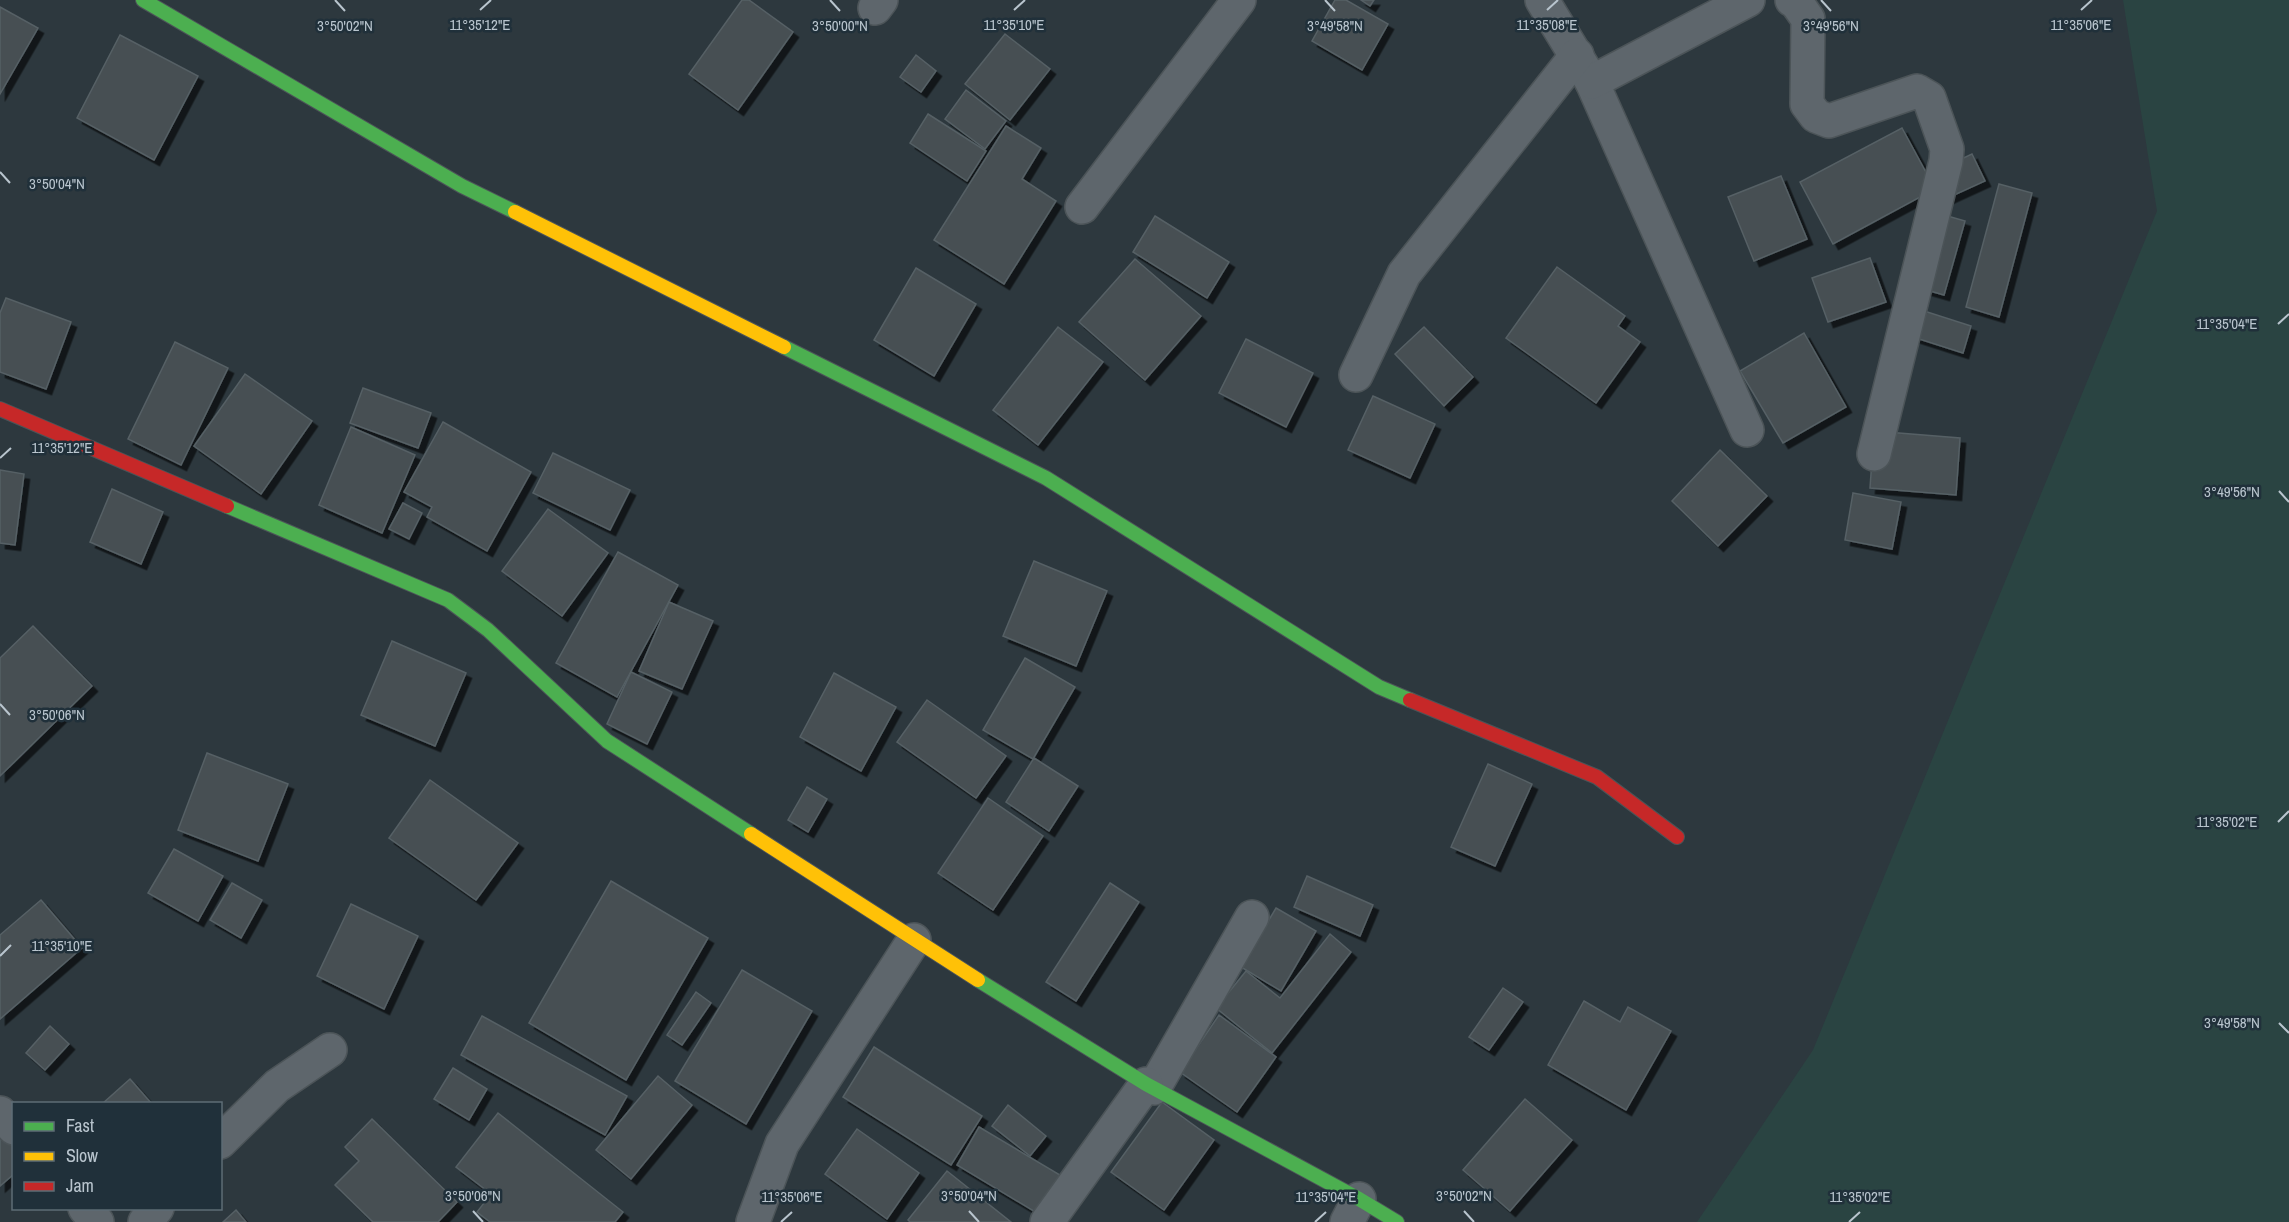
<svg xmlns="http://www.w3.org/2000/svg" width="2289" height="1222" viewBox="0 0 2289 1222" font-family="'Archivo Narrow',sans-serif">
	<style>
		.green { fill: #2a4442 }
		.building { fill: #464f53; stroke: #566065; stroke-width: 1.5; filter: url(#shadow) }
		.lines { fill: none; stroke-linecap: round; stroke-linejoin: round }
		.street-casing { stroke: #4c5458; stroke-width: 36 }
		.fast-casing { stroke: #4c5458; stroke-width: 16 }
		.slow-casing { stroke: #4c5458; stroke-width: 16 }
		.jam-casing { stroke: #4c5458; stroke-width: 16 }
		.street { stroke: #5e666c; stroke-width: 33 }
		.fast { stroke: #4caf50; stroke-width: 14 }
		.slow { stroke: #ffc107; stroke-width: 14 }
		.jam { stroke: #c62828; stroke-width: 14 }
		.ticks { fill: none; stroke: #b9c5ce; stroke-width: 2 }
		.ticks-label { font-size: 15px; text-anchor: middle; fill: #b9c5ce; stroke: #20303a; stroke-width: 5; stroke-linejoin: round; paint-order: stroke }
	</style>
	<defs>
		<filter id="shadow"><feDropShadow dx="5.5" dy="5.5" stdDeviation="0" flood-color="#0009"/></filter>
	</defs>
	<rect width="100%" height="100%" fill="#2d383e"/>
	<!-- green -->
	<polygon class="green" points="2123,0 2289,0 2289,1222 1697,1222 1813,1050 2157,211"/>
	<!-- building -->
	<g class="building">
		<polygon points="742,0 749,0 793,32 738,110 689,74"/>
		<polygon points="1335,0 1346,0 1388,24 1362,70 1312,41"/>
		<polygon points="1361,0 1374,0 1370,6"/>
		<polygon points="0,7 38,28 0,94"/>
		<polygon points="1005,34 1050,69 1010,120 965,84"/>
		<polygon points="120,35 198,76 154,160 77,118"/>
		<polygon points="916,55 936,71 921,92 900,77"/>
		<polygon points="966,90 1006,121 985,149 945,119"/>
		<polygon points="928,114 986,151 967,181 910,143"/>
		<polygon points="1006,126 1041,148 1022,179 1056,201 1004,284 934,240"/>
		<polygon points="1902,128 1935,189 1833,244 1800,182"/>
		<polygon points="1972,154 1985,181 1941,201 1929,174"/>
		<polygon points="1781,176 1807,239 1754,261 1728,197"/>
		<polygon points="1999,184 2032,193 1999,317 1966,307"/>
		<polygon points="1937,213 1965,221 1944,295 1916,287"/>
		<polygon points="1155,216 1229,262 1207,298 1133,252"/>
		<polygon points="1870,258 1886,302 1828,322 1812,278"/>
		<polygon points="1135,259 1201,316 1145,380 1079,322"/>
		<polygon points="1557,267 1625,316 1618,326 1640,342 1596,403 1506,338"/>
		<polygon points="916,268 976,304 934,376 874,340"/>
		<polygon points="6,298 71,322 46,389 0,372 0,313"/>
		<polygon points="1921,310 1971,326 1963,353 1913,337"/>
		<polygon points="1058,327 1103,362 1038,445 993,410"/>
		<polygon points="1424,327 1473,377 1444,406 1395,354"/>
		<polygon points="1804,333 1846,407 1783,443 1740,371"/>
		<polygon points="1246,339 1313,373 1286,427 1219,393"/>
		<polygon points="175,342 228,368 181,465 128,439"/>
		<polygon points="245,374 312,421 261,494 194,446"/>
		<polygon points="363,388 431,413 418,448 350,423"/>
		<polygon points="1373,396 1435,424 1410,478 1348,450"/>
		<polygon points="443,422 531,472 487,551 427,517 432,507 404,492"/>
		<polygon points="351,427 415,455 382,533 319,505"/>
		<polygon points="1874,431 1960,438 1956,495 1870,488"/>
		<polygon points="1720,450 1767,496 1718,546 1672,501"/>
		<polygon points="553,453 630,490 610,530 533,493"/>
		<polygon points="0,470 24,474 15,545 0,543"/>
		<polygon points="112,489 163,512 141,564 90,542"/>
		<polygon points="1853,493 1901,502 1892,549 1845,540"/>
		<polygon points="403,503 422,513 409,539 389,529"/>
		<polygon points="548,509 608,553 562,616 502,571"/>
		<polygon points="618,552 678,585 617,697 556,663"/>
		<polygon points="1034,561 1107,591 1076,666 1003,636"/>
		<polygon points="669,602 713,621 682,689 639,671"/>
		<polygon points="33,626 92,686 0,776 0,658"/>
		<polygon points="392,641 466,673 435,746 361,715"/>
		<polygon points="1025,658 1075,687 1033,759 983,730"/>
		<polygon points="631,672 672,692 647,744 607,724"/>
		<polygon points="834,673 896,707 861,771 800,737"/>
		<polygon points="927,700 1006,756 976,798 897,742"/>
		<polygon points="207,753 288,784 258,861 178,830"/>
		<polygon points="1034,758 1078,786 1049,831 1006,802"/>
		<polygon points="1488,764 1532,784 1495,866 1451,847"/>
		<polygon points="430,780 518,843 476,900 389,838"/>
		<polygon points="807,787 827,799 808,832 788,820"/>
		<polygon points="988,798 1043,836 993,910 938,873"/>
		<polygon points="174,849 223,876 198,921 148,893"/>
		<polygon points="1307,876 1373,905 1360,936 1294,907"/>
		<polygon points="611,881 708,938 626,1080 529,1023"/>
		<polygon points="232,883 262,900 241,938 210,920"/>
		<polygon points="1110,883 1139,902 1076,1001 1046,982"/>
		<polygon points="41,900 82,948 0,1019 0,935"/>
		<polygon points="351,904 418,936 384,1009 317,976"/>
		<polygon points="1276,908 1316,931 1281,991 1241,967"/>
		<polygon points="1330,934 1351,952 1272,1053 1216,1008 1246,971 1280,998"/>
		<polygon points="742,970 812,1011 746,1124 675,1081"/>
		<polygon points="1503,988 1523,1002 1489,1050 1469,1037"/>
		<polygon points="696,992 711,1003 682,1045 667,1035"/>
		<polygon points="1584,1001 1620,1022 1628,1007 1671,1031 1626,1110 1548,1065"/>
		<polygon points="1219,1015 1276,1057 1237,1112 1180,1072"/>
		<polygon points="482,1016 627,1096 605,1135 461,1055"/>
		<polygon points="50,1026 69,1044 45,1070 26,1053"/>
		<polygon points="874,1047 982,1116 951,1165 843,1097"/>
		<polygon points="453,1068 487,1089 469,1120 434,1099"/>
		<polygon points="658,1076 692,1105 631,1179 596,1150"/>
		<polygon points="130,1079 152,1104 102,1104"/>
		<polygon points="0,1099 14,1114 14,1174 0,1186"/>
		<polygon points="1525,1099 1572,1140 1510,1211 1463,1170"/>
		<polygon points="1162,1102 1214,1140 1164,1210 1111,1172"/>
		<polygon points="1008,1105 1046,1136 1030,1156 992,1126"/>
		<polygon points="498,1113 623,1212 615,1222 490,1222 477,1212 491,1194 456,1167"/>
		<polygon points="372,1119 457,1202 438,1222 373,1222 335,1185 359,1161 345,1147"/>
		<polygon points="979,1127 1070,1181 1047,1219 957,1165"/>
		<polygon points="857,1129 919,1173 887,1219 825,1174"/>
		<polygon points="947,1171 1011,1222 910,1222 908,1220"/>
		<polygon points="236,1210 246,1222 223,1222"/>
	</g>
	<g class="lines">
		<defs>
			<g id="street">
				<polyline points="1542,0 1592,82 1747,430"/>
				<polyline points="1792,0 1796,2 1808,19 1807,104 1816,116 1829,121 1917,91 1929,98 1947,149 1946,161 1874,454"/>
				<polyline points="875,8 881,0"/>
				<polyline points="1592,82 1748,0"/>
				<polyline points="1082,207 1239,0"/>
				<polyline points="1356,375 1404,274 1577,55"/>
				<polyline points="1154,1088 1252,917"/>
				<polyline points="0,1113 14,1128"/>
				<polyline points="220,1142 277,1086 330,1050"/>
				<polyline points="85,1208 97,1222"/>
				<polyline points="145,1222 157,1208"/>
				<polyline points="753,1222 782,1144 914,940"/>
				<polyline points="1047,1222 1146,1084"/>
				<polyline points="1347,1222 1359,1199"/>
			</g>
			<g id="fast">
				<polyline points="143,0 462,186 515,212"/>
				<polyline points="784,347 1046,478 1379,687 1410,700"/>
				<polyline points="227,506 448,600 488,630 607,741 751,834"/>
				<polyline points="978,980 1146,1084 1359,1199 1397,1222"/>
			</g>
			<g id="slow">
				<polyline points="515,212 784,347"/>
				<polyline points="751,834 978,980"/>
			</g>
			<g id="jam">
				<polyline points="0,409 227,506"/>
				<polyline points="1410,700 1597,777 1677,837"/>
			</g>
		</defs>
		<!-- street casing -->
		<use href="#street" class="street-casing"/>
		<!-- fast casing -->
		<use href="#fast" class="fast-casing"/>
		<!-- slow casing -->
		<use href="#slow" class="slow-casing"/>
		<!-- jam casing -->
		<use href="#jam" class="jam-casing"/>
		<!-- street -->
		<use href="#street" class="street"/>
		<!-- fast -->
		<use href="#fast" class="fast"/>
		<!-- slow -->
		<use href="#slow" class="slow"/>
		<!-- jam -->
		<use href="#jam" class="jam"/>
	</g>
	<!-- ticks -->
	<path class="ticks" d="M335 0 345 11M830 0 840 11M1325 0 1335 11M1821 0 1831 11M480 10 491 0M1014 10 1025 0M1547 10 1558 0M2081 10 2092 0M0 172 10 183M2278 324 2289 314M0 458 11 448M2279 491 2289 502M0 704 10 715M2278 822 2289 811M0 956 11 945M2279 1023 2289 1033M473 1211 483 1222M969 1211 979 1222M1464 1211 1474 1222M781 1222 792 1212M1315 1222 1326 1212M1849 1222 1860 1212"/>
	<g class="ticks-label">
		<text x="480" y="30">11°35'12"E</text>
		<text x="1014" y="30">11°35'10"E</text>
		<text x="1547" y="30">11°35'08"E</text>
		<text x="2081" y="30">11°35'06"E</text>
		<text x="345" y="31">3°50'02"N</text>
		<text x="840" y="31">3°50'00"N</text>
		<text x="1335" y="31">3°49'58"N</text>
		<text x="1831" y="31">3°49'56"N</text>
		<text x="57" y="189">3°50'04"N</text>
		<text x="2227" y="329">11°35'04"E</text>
		<text x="62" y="453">11°35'12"E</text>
		<text x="2232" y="497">3°49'56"N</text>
		<text x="57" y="720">3°50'06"N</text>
		<text x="2227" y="827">11°35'02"E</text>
		<text x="62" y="951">11°35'10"E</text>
		<text x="2232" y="1028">3°49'58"N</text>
		<text x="473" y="1201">3°50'06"N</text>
		<text x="969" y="1201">3°50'04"N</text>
		<text x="1464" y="1201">3°50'02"N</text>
		<text x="792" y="1202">11°35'06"E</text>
		<text x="1326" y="1202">11°35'04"E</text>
		<text x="1860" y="1202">11°35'02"E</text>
	</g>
	<!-- legend -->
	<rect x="12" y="1102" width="210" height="108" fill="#20303a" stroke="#5d6c75" stroke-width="1.5"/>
	<rect x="24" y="1122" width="30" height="9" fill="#4caf50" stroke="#5d6c75" stroke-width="1.5"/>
	<text x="66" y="1132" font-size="18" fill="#b9c5ce">Fast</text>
	<rect x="24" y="1152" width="30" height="9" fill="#ffc107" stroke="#5d6c75" stroke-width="1.5"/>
	<text x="66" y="1162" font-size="18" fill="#b9c5ce">Slow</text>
	<rect x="24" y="1182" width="30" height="9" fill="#c62828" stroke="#5d6c75" stroke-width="1.5"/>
	<text x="66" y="1192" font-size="18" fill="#b9c5ce">Jam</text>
</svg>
